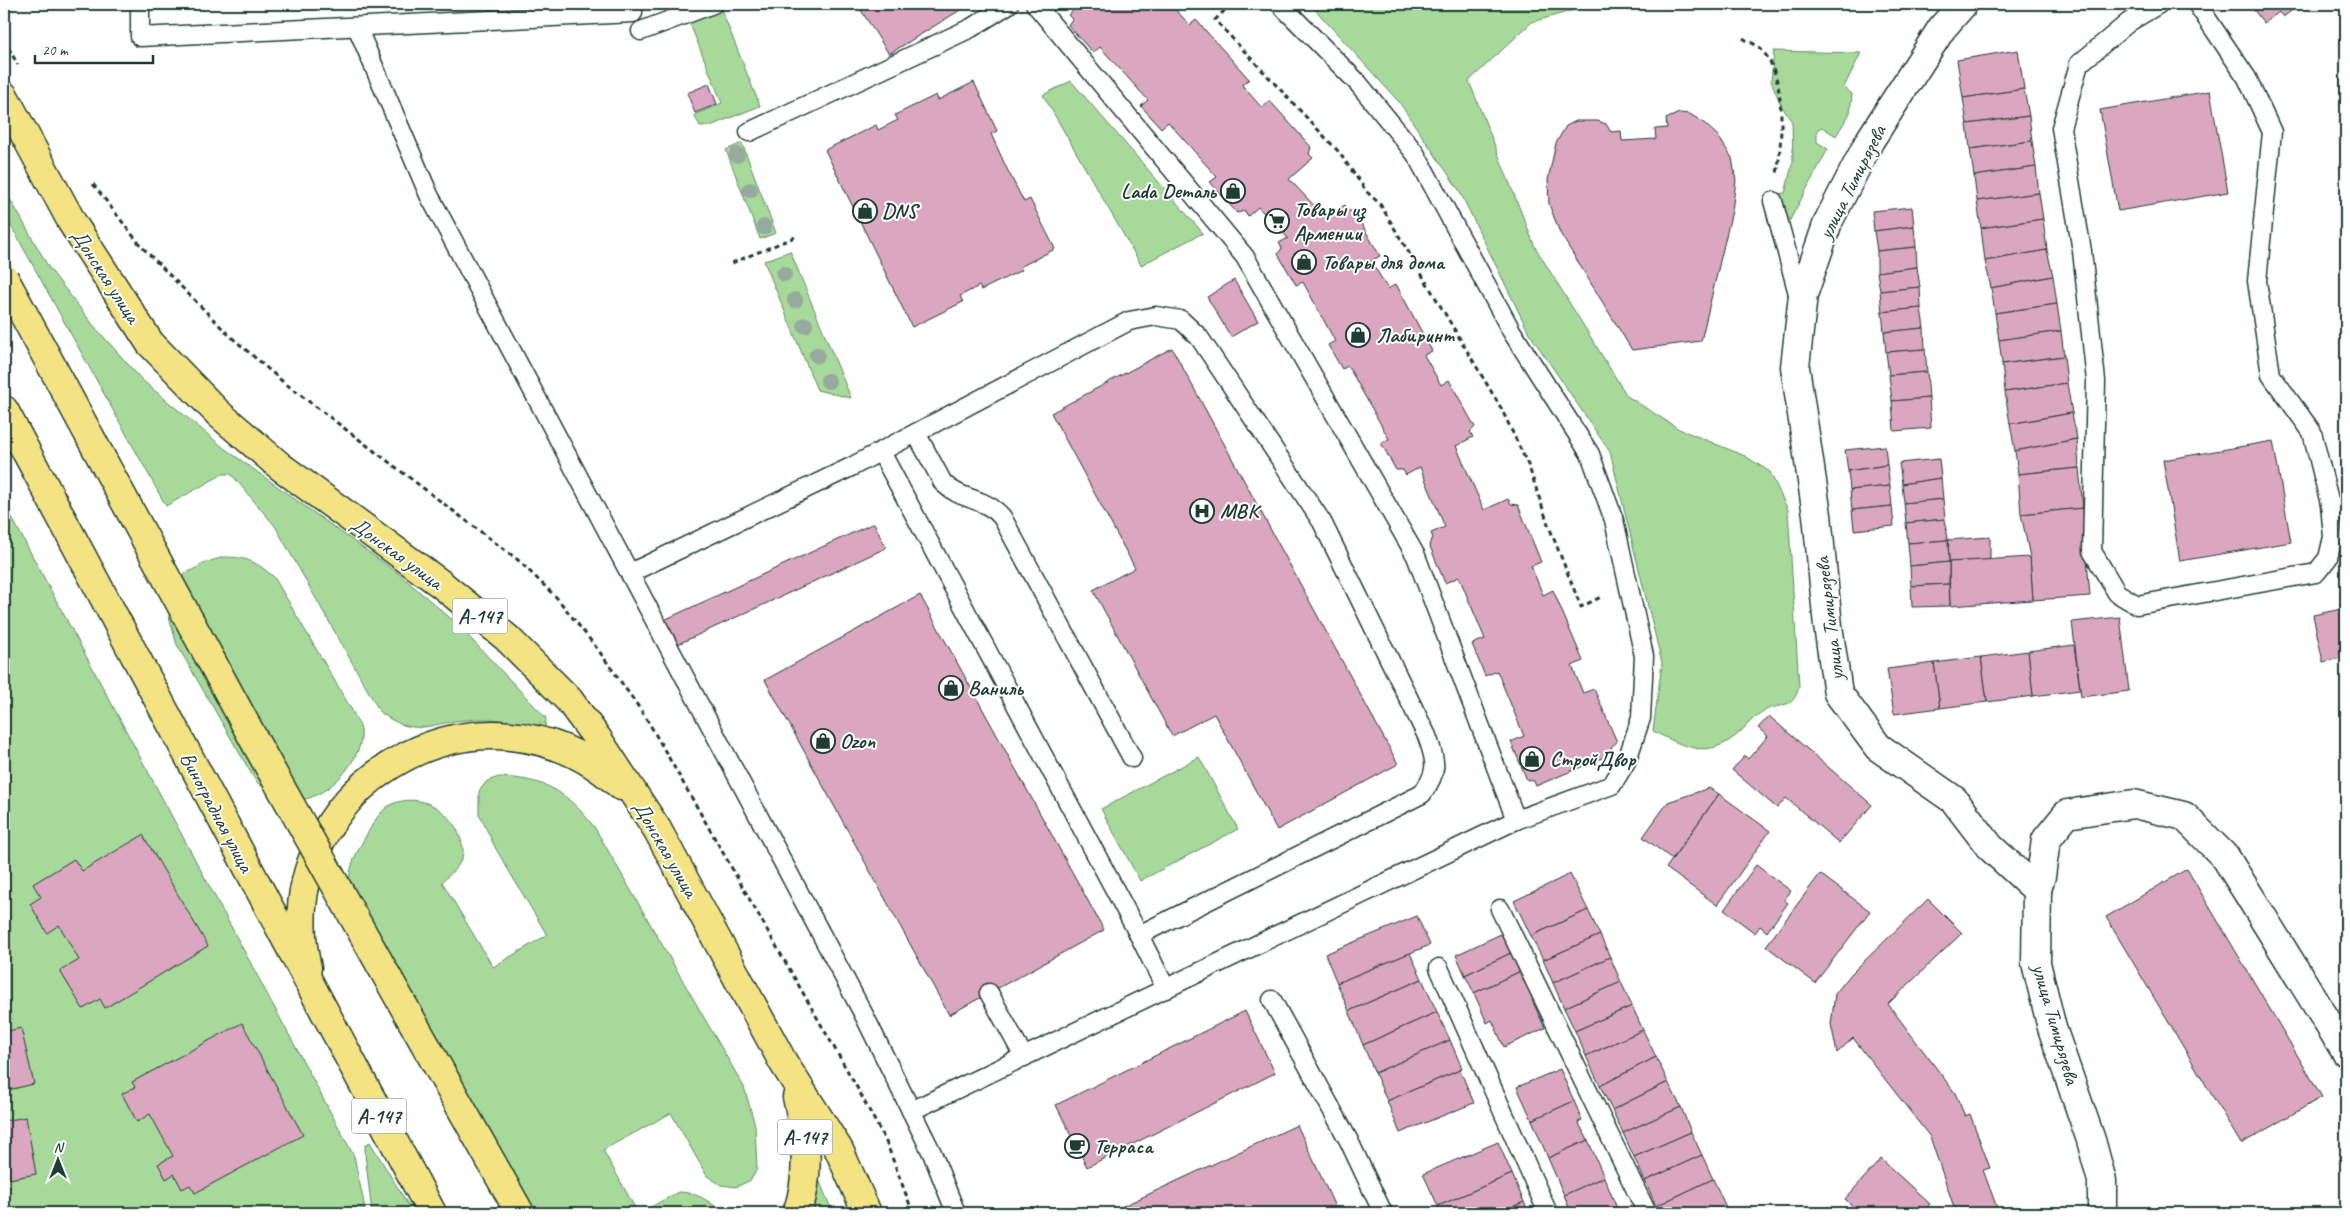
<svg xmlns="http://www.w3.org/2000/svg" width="2350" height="1217" viewBox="0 0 2350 1217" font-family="Caveat,sans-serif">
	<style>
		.green { fill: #a7d99a; stroke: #638b67 }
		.building { fill: #dba6bf; stroke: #1f3d34 }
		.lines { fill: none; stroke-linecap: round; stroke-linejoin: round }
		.service-casing { stroke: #1f3d34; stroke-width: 21 }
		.minor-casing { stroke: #1f3d34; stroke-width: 31 }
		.tertiary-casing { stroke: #1f3d34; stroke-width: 31 }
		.primary-casing { stroke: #1f3d34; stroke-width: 31 }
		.path { stroke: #1f3d34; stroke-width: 3; stroke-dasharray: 5 4; stroke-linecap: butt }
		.service { stroke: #fff; stroke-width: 18 }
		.minor { stroke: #fff; stroke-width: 28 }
		.tertiary { stroke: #fff; stroke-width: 28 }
		.primary { stroke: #f4e382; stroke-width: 28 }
		.primary-bridge-casing { stroke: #1f3d34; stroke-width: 31; stroke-linecap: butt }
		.primary-bridge { stroke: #f4e382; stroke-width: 28 }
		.tree { fill: #96aa9e }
		.labels { text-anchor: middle; stroke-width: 4; stroke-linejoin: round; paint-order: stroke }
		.shield { fill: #fff; stroke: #627771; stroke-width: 1 }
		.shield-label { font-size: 20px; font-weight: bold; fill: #1f3d34 }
		.street-label { font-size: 21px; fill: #1f3d34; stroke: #fff }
		.poi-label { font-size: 21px; font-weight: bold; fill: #1f3d34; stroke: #fff; text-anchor: start }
	</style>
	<rect width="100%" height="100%" fill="#fff"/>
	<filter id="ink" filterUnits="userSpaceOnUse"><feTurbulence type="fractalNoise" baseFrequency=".02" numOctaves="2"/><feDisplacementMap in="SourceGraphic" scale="10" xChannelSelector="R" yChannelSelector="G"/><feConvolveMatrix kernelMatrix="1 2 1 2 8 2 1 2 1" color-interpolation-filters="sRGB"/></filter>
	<g filter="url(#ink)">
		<!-- green -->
		<g class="green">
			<path d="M1310 4H1596L1532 22 1469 81 1535 247 1627 396 1679 429 1745 456 1770 472 1788 510 1799 686C1794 710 1782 702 1764 711 1755 715 1746 727 1738 734 1708 760 1684 747 1653 731L1662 663 1610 452 1529 333 1459 190 1399 102Z"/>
			<polygon points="720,6 760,106 710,126 700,126 694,115 722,103 688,19"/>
			<polygon points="1774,51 1861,53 1844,87 1852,94 1850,113 1836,136 1822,127 1817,130 1817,142 1828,149 1790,220 1780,224 1770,194 1785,193 1793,161 1792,122 1781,105 1771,81"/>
			<polygon points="1071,81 1203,233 1141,265 1043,95"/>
			<polygon points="742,143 776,233 760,239 726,150"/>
			<path d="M4 188 49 268 94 326 142 380 224 448 399 574 455 622 546 718 545 727 541 728C513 721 493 717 464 720 426 724 415 738 380 712L275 526 231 474H223L166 506 4 213Z"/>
			<polygon points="790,251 851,398 817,390 764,261"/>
			<polygon points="4,503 354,1156 366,1213 4,1213"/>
			<path d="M224 557C248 557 256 562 274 577L353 712C355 718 360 724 361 730 365 759 327 798 300 800 283 801 266 792 255 780L177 645 169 617 170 595 179 577 207 562Z"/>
			<polygon points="1199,757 1238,829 1140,881 1101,809"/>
			<path d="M499 777C547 779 566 791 595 828L744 1087 755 1125 757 1169 751 1180 736 1187 721 1185 707 1176 671 1113 603 1150 638 1213H527L349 897C348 870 352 860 366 836 372 825 380 810 392 804 420 792 451 810 460 837 463 845 465 854 460 862 456 870 448 876 442 882L493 967 547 935 496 849 479 814V791L487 781Z"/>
			<polygon points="370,1142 413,1213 372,1213 365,1154 365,1145"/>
			<polygon points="814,1168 833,1213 805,1213"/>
			<path d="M678 1192C697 1192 709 1201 724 1213H640Z"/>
		</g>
		<!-- building -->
		<g class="building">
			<polygon points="857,4 970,4 889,54"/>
			<polygon points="1081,4 1173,4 1171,5 1190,25 1196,20 1249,79 1242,85 1262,108 1270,101 1311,147 1309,154 1313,158 1289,179 1325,217 1345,205 1347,211 1354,211 1380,256 1371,261 1388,289 1396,284 1432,351 1424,355 1441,385 1449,380 1475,427 1470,432 1473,437 1456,446 1484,510 1508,499 1511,504 1518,505 1541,562 1531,566 1543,595 1553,590 1583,661 1572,666 1583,693 1594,689 1617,742 1611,747 1614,753 1536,786 1534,781 1527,780 1511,742 1524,736 1497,671 1485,676 1472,644 1485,639 1459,577 1445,583 1429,544 1433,538 1431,533 1445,527 1420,467 1406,475 1403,470 1396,470 1381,443 1389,439 1348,366 1342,369 1328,345 1335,341 1303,282 1296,285 1278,254 1282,248 1279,243 1288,238 1258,207 1248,216 1245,211 1237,213 1210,182 1217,177 1168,122 1161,128 1141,106 1148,100 1100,47 1093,53 1068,25 1072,19 1068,15"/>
			<polygon points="2249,4 2301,4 2283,17 2279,12 2264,23"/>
			<polygon points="2018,50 2024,89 1963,98 1957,60"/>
			<polygon points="974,82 997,131 991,134 1007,169 1024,202 1030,199 1055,249 1020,267 1022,270 981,290 979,286 960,296 963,302 912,327 825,150 876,125 878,130 898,120 895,115 936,95 938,100"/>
			<polygon points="709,84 717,104 695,113 687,93"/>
			<polygon points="2024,89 2029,116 1967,124 1963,98"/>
			<polygon points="2210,91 2228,192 2118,211 2100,110"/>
			<polygon points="1679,113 1690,114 1704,123 1718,136 1732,158 1736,181 1732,211 1701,341 1632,350 1560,233 1549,204 1548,180 1556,143 1566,126 1576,121 1598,121 1606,124 1611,132 1621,131 1622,141 1656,139 1655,129 1667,128 1666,119"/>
			<polygon points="2029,116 2032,141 1970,149 1967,124"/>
			<polygon points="2032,141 2036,167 1974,176 1970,149"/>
			<polygon points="2036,167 2039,193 1977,201 1974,176"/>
			<polygon points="2039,193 2043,219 1981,228 1977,201"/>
			<polygon points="1912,207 1914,226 1874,231 1872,211"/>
			<polygon points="2043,219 2047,250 1985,261 1981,228"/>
			<polygon points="1914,226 1916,247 1877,251 1874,231"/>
			<polygon points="1916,247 1917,267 1877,272 1877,251"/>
			<polygon points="2047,250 2053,276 1991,288 1985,261"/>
			<polygon points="1917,267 1920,287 1880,291 1877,272"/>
			<polygon points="2053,276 2057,304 1995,313 1991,288"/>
			<polygon points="1234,280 1258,321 1231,337 1207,297"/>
			<polygon points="1920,287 1921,308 1882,312 1880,291"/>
			<polygon points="2057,304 2061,331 1999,340 1995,313"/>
			<polygon points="1921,308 1924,328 1884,332 1882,312"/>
			<polygon points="1924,328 1925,349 1886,352 1884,332"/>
			<polygon points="2061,331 2064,356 2002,364 1999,340"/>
			<polygon points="1172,348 1398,764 1277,830 1214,714 1172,736 1093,590 1135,568 1051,413"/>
			<polygon points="1925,349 1927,372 1889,375 1886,352"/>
			<polygon points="2064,356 2067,383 2005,392 2002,364"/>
			<polygon points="1927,372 1929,398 1892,401 1889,375"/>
			<polygon points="2067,383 2072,413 2010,424 2005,392"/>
			<polygon points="1929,398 1931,428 1894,431 1892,401"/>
			<polygon points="2072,413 2077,439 2015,451 2010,424"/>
			<polygon points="2077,439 2079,468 2018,474 2015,451"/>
			<polygon points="2273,441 2291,542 2180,561 2163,460"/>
			<polygon points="1885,446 1887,465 1848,471 1845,450"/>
			<polygon points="1939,459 1941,478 1902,484 1899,463"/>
			<polygon points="1887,465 1890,486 1850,490 1848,471"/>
			<polygon points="2079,468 2083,508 2021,514 2018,474"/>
			<polygon points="1941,478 1943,499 1904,503 1902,484"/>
			<polygon points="1890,486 1892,506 1852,510 1850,490"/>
			<polygon points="1943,499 1945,519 1906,523 1904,503"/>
			<polygon points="1892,506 1894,526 1854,530 1852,510"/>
			<polygon points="2083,508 2090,596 2033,600 2030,557 2021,514"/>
			<polygon points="1945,519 1948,540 1908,543 1906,523"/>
			<polygon points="874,523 886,548 674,646 662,621"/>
			<polygon points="1990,537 1990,560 1949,562 1948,540"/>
			<polygon points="1948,540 1949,562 1910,566 1908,543"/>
			<polygon points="2030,557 2033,600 1950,606 1949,562"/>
			<polygon points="1949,562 1949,584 1911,586 1910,566"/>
			<polygon points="1949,584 1950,606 1912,607 1911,586"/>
			<polygon points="920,595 1104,930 949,1015 765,680"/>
			<polygon points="2346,608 2346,657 2323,662 2313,615"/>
			<polygon points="2120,617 2129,691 2081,697 2072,622"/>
			<polygon points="2074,645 2080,690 2033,696 2028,651"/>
			<polygon points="2028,651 2033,696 1987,702 1981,657"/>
			<polygon points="1981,657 1987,702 1940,708 1934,663"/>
			<polygon points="1934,663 1940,708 1894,714 1887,669"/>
			<polygon points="1769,716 1872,805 1839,843 1786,798 1777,808 1732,770 1745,756 1748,759 1768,736 1758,728"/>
			<polygon points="1709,788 1719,794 1672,859 1643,837 1668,802"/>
			<polygon points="1719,794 1770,831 1717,905 1666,868"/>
			<polygon points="143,835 208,946 105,1008 100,999 83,1009 60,971 79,960 59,925 47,933 30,904 41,897 33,884 74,859 82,871"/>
			<polygon points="1756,865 1791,891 1784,900 1788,903 1767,932 1760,926 1755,933 1724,910"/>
			<polygon points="2187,869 2322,1097 2241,1144 2106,917"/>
			<polygon points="1570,874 1588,910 1531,936 1514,901"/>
			<polygon points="1820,874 1870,911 1815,983 1766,946"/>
			<polygon points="1928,899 1962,933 1888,1004 1955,1093 1965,1116 1970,1114 1990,1168 1983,1170 1999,1213 1956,1213 1930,1137 1853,1038 1837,1053 1831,1024 1835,994 1851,974"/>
			<polygon points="1588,910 1600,935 1543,960 1531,936"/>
			<polygon points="1417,916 1430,945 1337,983 1325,954"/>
			<polygon points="1505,932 1515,951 1465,975 1456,955"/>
			<polygon points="1600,935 1610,957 1553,983 1543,960"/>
			<polygon points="1515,951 1523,970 1474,993 1465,975"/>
			<polygon points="1410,953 1422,979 1349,1011 1337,983"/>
			<polygon points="1610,957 1621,982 1564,1008 1553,983"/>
			<polygon points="1523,970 1537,998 1532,1000 1545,1028 1504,1047 1492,1020 1487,1023 1474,993"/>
			<polygon points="1422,979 1437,1012 1363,1045 1349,1011"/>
			<polygon points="1621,982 1632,1006 1575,1031 1564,1008"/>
			<polygon points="1632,1006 1643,1030 1586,1056 1575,1031"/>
			<polygon points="1245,1011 1275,1073 1087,1167 1056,1105"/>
			<polygon points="1437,1012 1450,1040 1375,1073 1363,1045"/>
			<polygon points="242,1023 303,1135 195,1193 190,1185 182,1189 174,1174 166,1179 158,1164 173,1156 150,1114 137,1122 122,1094 135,1087 132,1082"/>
			<polygon points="21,1028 34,1084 4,1091 4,1032"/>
			<polygon points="1643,1030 1656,1057 1600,1086 1586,1056"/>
			<polygon points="1450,1040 1462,1068 1460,1070 1387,1101 1375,1073"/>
			<polygon points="1656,1057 1668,1082 1612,1110 1600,1086"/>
			<polygon points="1560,1069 1574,1101 1532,1120 1517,1087"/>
			<polygon points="1460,1070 1474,1103 1400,1133 1387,1101"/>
			<polygon points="1668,1082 1681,1107 1623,1133 1612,1110"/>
			<polygon points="1574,1101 1582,1120 1578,1122 1588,1140 1548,1158 1532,1120"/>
			<polygon points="1681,1107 1691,1132 1634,1157 1623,1133"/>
			<polygon points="26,1117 36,1174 4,1180 4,1121"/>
			<polygon points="1297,1125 1338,1213 1121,1213 1119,1208"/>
			<polygon points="1691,1132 1702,1155 1645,1181 1634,1157"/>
			<polygon points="1588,1140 1604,1177 1564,1195 1548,1158"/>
			<polygon points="1498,1142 1512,1174 1438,1206 1423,1174"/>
			<polygon points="1702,1155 1713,1179 1656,1206 1645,1181"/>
			<polygon points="1881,1159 1930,1204 1922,1213 1860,1213 1845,1199"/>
			<polygon points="1512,1174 1524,1202 1498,1213 1440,1213 1438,1206"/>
			<polygon points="1604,1177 1619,1213 1571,1213 1564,1195"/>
			<polygon points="1713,1179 1726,1207 1713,1213 1659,1213 1656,1206"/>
			<polygon points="1524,1202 1529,1213 1498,1213"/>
		</g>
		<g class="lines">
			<defs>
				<g id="service">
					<polyline points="140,4 140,37 633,13 633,4"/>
					<polyline points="1035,4 1245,257 1416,556 1516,820 1612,785 1627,760 1641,718 1644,656 1614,520 1590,454 1512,332 1415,153 1358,83 1280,4"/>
					<polyline points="2159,4 2129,22 2079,64 2061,128 2082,251 2096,381 2092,551 2117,593 2137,605 2316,573 2328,558 2333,537 2330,504 2312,432 2271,375 2257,281 2272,132 2247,78 2197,4"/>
					<polyline points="357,27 429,195 864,1015 932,1153 956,1213"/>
					<polyline points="641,31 713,4"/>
					<polyline points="749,132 971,28 1009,4"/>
					<polyline points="1773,201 1800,301"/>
					<path d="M916 433 943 483C961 501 985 497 1002 517L1132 758"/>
					<polyline points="881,452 1139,935"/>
					<polyline points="2330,504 2346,511"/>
					<path d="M630 573 851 467 1129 321 1156 316 1181 320 1199 337 1322 522 1427 736C1437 763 1438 772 1422 794L1139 935 1166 989"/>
					<polyline points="1500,909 1647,1213"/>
					<polyline points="1439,968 1548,1213"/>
					<polyline points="989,993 1024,1057"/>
					<polyline points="1272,1000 1349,1141 1383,1213"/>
					<polyline points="911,1111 1516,820"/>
				</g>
				<polyline id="minor" points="2037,890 2041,876 2046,840 2067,814 2134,804 2184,816 2226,858 2346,1052"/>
				<polyline id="tertiary" points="1963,4 1942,28 1870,140 1828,222 1803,295 1795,367 1817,515 1828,626 1838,693 1878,747 1954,800 1990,847 2037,890 2036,963 2052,1028 2091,1140 2102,1181 2102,1213"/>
				<g id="primary">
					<polyline points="4,96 73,224 150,343 219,414 281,467 441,584 507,638 569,700 597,738 657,829 783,1062 839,1150 867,1213"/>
					<polyline points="4,410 432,1213"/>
					<path d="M307 968C264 786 484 660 621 786"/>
					<path d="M797 1097C806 1135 811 1175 797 1213"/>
				</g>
			</defs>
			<!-- service casing -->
			<use href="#service" class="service-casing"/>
			<!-- minor casing -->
			<use href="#minor" class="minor-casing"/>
			<!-- tertiary casing -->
			<use href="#tertiary" class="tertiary-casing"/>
			<!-- primary casing -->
			<use href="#primary" class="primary-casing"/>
			<!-- path -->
			<g class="path">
				<polyline points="1231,4 1215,20 1338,151 1367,192 1380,204 1501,408 1529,467 1548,524 1581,607 1601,597"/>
				<path d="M1743 38C1747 41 1753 43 1757 46 1788 69 1782 140 1777 174"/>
				<polyline points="4,40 18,65"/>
				<polyline points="93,184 141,246 230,336 282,381 518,560 557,598 599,651 645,716 859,1091 887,1144 913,1213"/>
				<polyline points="732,263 795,237"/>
			</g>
			<!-- service -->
			<use href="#service" class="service"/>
			<!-- minor -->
			<use href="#minor" class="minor"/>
			<!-- tertiary -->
			<use href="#tertiary" class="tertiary"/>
			<!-- primary -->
			<use href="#primary" class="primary"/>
			<defs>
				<polyline id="primary-bridge" points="4,278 258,747 520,1213"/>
			</defs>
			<!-- primary-bridge casing -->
			<use href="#primary-bridge" class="primary-bridge-casing"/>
			<!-- primary-bridge -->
			<use href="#primary-bridge" class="primary-bridge"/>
		</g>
		<!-- trees -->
		<g class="tree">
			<circle cx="737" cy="155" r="8"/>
			<circle cx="750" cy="190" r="8"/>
			<circle cx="764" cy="227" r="8"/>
			<circle cx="784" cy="274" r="8"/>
			<circle cx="795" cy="300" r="8"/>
			<circle cx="805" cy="325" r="8"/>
			<circle cx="817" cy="355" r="8"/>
			<circle cx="828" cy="381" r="8"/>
		</g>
	</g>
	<!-- icons -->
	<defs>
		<symbol id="shop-ring" viewBox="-11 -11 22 22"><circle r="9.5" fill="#fff" stroke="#1f3d34" stroke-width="1.5"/><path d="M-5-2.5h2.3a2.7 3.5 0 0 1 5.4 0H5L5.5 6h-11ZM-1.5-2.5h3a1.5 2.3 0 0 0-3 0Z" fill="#1f3d34"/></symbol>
		<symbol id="supermarket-ring" viewBox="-11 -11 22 22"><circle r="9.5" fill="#fff" stroke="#1f3d34" stroke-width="1.5"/><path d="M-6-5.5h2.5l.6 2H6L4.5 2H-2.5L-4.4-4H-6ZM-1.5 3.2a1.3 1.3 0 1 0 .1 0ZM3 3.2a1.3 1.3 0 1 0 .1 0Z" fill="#1f3d34"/></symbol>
		<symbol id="hospital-ring" viewBox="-11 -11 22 22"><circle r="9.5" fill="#fff" stroke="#1f3d34" stroke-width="1.5"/><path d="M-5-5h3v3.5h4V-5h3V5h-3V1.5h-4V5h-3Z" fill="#1f3d34"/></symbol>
		<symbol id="cafe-ring" viewBox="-11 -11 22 22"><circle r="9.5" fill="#fff" stroke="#1f3d34" stroke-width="1.5"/><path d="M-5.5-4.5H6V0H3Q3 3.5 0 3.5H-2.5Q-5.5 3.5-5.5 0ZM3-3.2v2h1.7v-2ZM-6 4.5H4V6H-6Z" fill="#1f3d34"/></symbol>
	</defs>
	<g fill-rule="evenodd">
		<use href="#shop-ring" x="1219" y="177" width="28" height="28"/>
		<use href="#shop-ring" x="851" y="197" width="28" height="28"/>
		<use href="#supermarket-ring" x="1263" y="207" width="28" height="28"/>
		<use href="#shop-ring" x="1290" y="248" width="28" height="28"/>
		<use href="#shop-ring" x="1344" y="321" width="28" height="28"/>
		<use href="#hospital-ring" x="1188" y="497" width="28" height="28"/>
		<use href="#shop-ring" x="937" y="674" width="28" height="28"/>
		<use href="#shop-ring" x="809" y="727" width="28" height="28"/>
		<use href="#shop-ring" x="1518" y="745" width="28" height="28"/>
		<use href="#cafe-ring" x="1063" y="1132" width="28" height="28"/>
	</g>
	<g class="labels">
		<!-- shield labels -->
		<g class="shield">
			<rect x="452.5" y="598.5" width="55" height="35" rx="4"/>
			<rect x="351.5" y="1098.5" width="55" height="35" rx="4"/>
			<rect x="777.5" y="1119.5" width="55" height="35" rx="4"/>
		</g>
		<g class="shield-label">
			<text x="480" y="623">А-147</text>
			<text x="379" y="1123">А-147</text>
			<text x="805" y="1144">А-147</text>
		</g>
		<!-- street labels -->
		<g class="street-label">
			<text transform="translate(1852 182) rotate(-63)" y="7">улица Тимирязева</text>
			<text transform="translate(106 276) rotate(57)" y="7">Донская улица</text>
			<text transform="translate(397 553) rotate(36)" y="7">Донская улица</text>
			<text transform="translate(1829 619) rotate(-97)" y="7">улица Тимирязева</text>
			<text transform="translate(217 812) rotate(62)" y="7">Виноградная улица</text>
			<text transform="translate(666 849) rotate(60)" y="7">Донская улица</text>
			<text transform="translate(2056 1024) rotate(74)" y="7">улица Тимирязева</text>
		</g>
		<!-- poi labels -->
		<g class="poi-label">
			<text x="1216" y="198" text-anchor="end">Lada Dеталь</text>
			<text x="1294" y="216">Товары из<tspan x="1294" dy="24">Армении</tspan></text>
			<text x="882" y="218">DNS</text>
			<text x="1322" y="269">Товары для дома</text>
			<text x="1376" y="342">Лабиринт</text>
			<text x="1220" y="518">МВК</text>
			<text x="968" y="695">Ваниль</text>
			<text x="840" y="748">Ozon</text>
			<text x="1550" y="766">СтройДвор</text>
			<text x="1094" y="1153">Терраса</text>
		</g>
	</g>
	<!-- margin -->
	<rect width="2350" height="1217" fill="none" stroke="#fff" stroke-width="20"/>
	<rect x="10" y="10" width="2330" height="1197" fill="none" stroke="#1f3d34" stroke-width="2" filter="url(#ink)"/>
	<!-- north arrow -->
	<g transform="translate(58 1160)" stroke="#ffffff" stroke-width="4" paint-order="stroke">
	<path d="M0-4L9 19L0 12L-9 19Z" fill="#1f3d34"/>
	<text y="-8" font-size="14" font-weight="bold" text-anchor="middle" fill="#1f3d34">N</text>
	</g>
	<!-- scale -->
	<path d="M35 55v8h118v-8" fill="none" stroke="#1f3d34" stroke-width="2.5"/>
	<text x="42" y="55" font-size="15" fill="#1f3d34" stroke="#ffffff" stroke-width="4" paint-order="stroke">20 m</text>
</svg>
